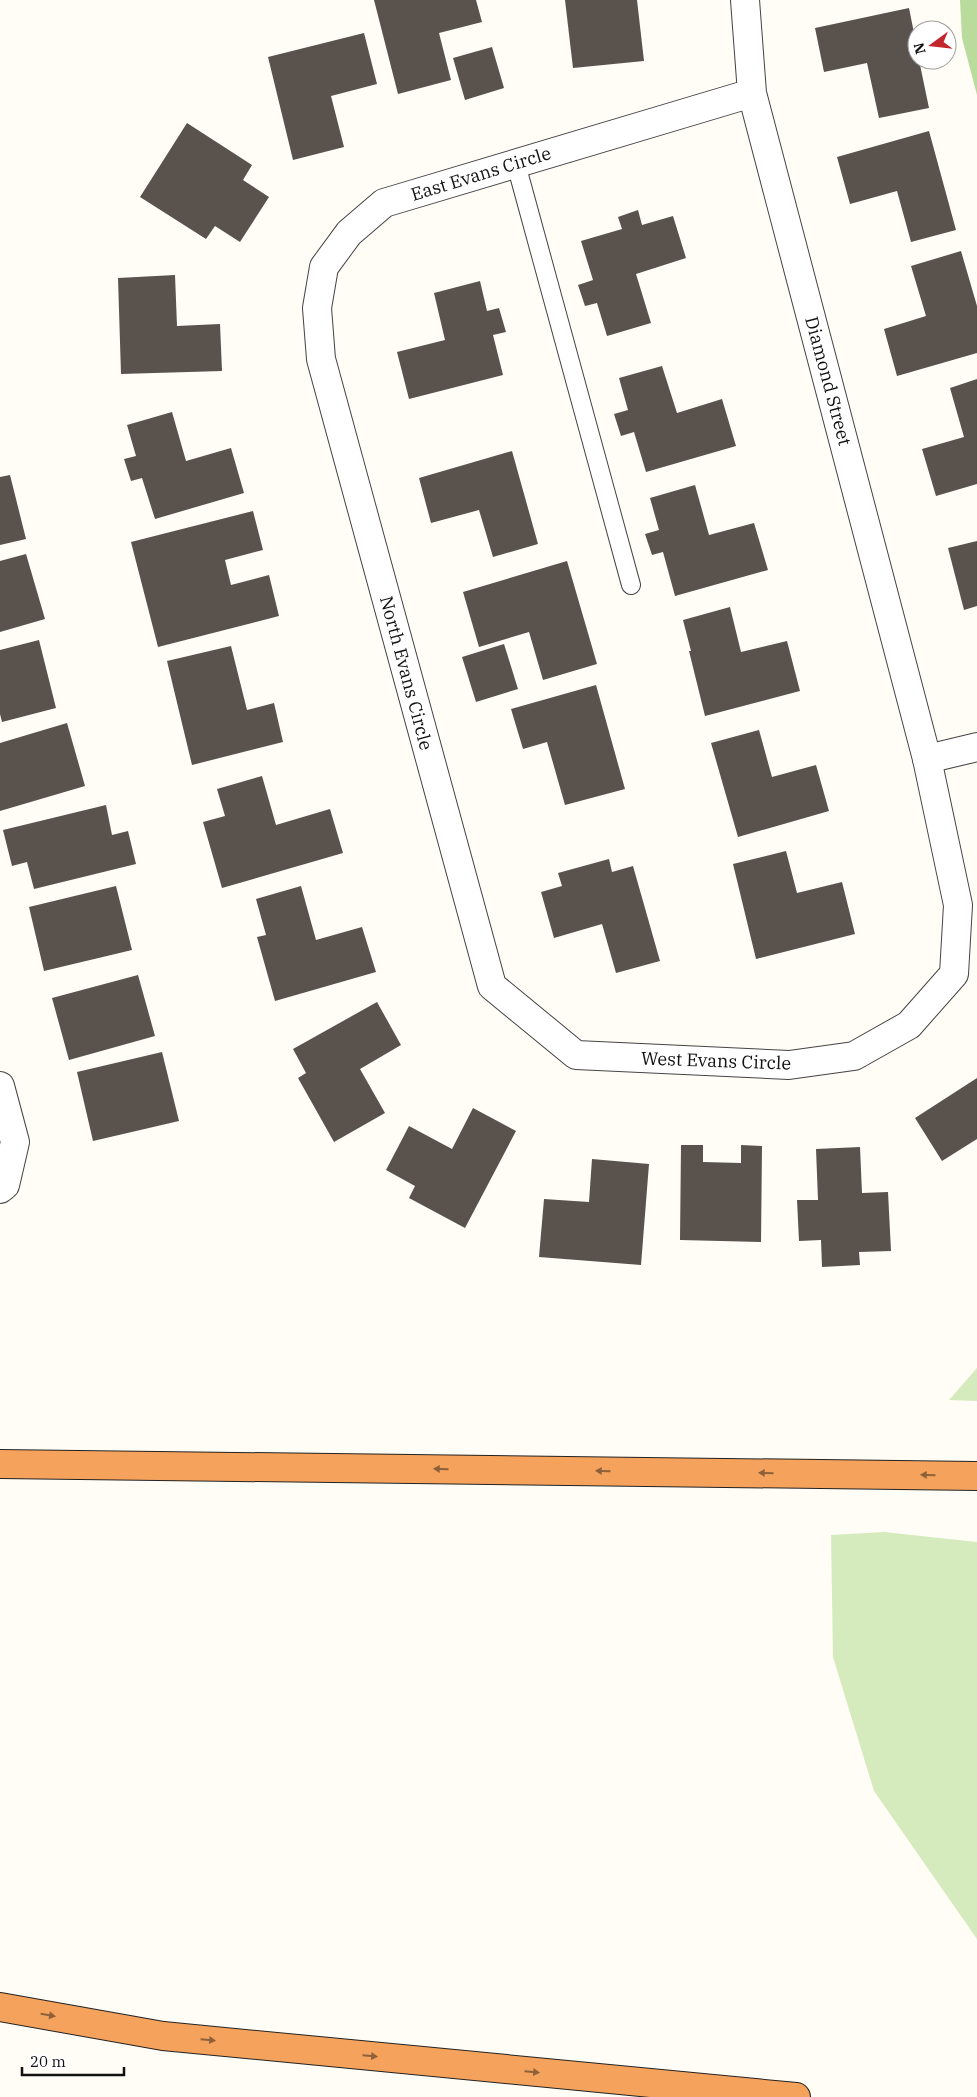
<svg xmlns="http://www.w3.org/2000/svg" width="977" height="2097" viewBox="0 0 977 2097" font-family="'IBM Plex Serif',serif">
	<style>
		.green { fill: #d5ebbd }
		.forest { fill: #b9dc9c }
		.building { fill: #5a524d }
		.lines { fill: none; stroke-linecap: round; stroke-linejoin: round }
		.service-casing { stroke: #444; stroke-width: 20 }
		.minor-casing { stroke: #444; stroke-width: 30 }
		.motorway-casing { stroke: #222; stroke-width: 30 }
		.service { stroke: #fff; stroke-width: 18 }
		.minor { stroke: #fff; stroke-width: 28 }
		.motorway { stroke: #f5a25d; stroke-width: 28 }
		.oneway { fill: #8e613b }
		.labels { text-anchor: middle; stroke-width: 5; stroke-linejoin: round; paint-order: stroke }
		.street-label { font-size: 18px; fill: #111; stroke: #fff }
	</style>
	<rect width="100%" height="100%" fill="#fffdf5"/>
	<!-- green -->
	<g class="green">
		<polygon points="977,1368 977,1401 949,1400"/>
		<polygon points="884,1532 977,1542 977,1939 874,1791 833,1657 831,1535"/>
	</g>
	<!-- forest -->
	<polygon class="forest" points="960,0 977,0 977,95 962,38"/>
	<!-- building -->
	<g class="building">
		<polygon points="374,0 476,0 482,22 439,33 451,80 398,94"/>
		<polygon points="565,0 637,0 644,61 573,68"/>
		<polygon points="909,8 917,48 917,60 919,60 929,108 879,118 867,63 824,72 815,28"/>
		<polygon points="364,33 377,84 331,96 344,147 293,160 268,57"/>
		<polygon points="492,47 504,88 465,100 453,58"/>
		<polygon points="187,123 252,165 243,180 269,197 240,242 215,226 206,239 140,197"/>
		<polygon points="929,131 956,230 911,242 897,191 850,204 837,157"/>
		<polygon points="638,210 642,225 673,216 686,258 636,274 651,323 607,336 597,303 585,306 578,285 593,280 581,241 622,229 618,217"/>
		<polygon points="961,251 977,306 977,353 897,376 884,329 926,316 911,266"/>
		<polygon points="175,275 177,326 220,324 222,371 121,374 118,278"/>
		<polygon points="480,281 487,311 499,308 506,332 493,335 503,375 409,399 397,352 445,340 434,293"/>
		<polygon points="662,366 677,413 722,399 736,446 646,472 634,432 621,436 614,414 628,410 619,378"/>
		<polygon points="977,379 977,484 936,496 922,449 964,437 950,388"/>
		<polygon points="172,412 186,461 231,448 244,493 155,519 142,478 131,481 124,459 136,456 127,425"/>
		<polygon points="512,451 538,544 493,557 479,510 431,523 419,478"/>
		<polygon points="10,475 26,539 0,545 0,477"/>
		<polygon points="695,485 709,535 754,523 768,570 675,596 663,552 652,555 645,534 659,530 650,498"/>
		<polygon points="253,511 263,550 225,560 231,585 269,575 279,616 158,647 131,542"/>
		<polygon points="977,541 977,606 964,610 948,548"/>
		<polygon points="26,554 45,619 0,632 0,561"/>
		<polygon points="567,561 597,664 543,680 529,632 479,647 463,592"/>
		<polygon points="730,607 741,652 787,641 800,691 705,716 689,651 691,651 683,620"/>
		<polygon points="39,640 56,708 2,722 0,714 0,650"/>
		<polygon points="504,644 518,689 476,702 462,657"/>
		<polygon points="231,646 247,710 274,703 283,742 192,765 167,661"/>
		<polygon points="596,685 625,789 565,805 547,742 523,749 511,709"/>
		<polygon points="67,723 85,786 0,811 0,743"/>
		<polygon points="759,730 772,777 816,765 829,811 738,837 711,743"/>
		<polygon points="262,776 276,825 330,809 343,853 222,888 203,822 225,816 217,789"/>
		<polygon points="106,805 112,835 128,831 136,864 34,889 27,862 12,866 3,830"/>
		<polygon points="786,851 797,893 842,882 855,934 756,959 733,864"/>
		<polygon points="609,859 612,872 633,866 660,961 616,973 602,924 554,938 541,892 562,886 558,873"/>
		<polygon points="116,886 132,950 44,971 29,907"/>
		<polygon points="301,886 316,940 362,927 376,972 275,1001 257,937 266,935 256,899"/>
		<polygon points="138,975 155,1036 69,1060 52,998"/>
		<polygon points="377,1002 401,1045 360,1069 385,1113 334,1142 298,1078 306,1073 293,1049"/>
		<polygon points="162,1052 179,1121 93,1141 77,1072"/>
		<polygon points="977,1078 977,1139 942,1161 915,1118"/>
		<polygon points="473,1108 516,1131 465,1228 409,1198 415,1186 386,1170 409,1126 452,1149"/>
		<polygon points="681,1145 703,1145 703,1162 741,1163 741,1145 762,1146 761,1242 680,1240"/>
		<polygon points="860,1147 862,1193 888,1192 891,1251 859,1252 860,1265 822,1267 821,1240 799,1241 797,1200 818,1200 816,1149"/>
		<polygon points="592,1159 649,1164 641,1265 539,1257 544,1199 589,1202"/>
	</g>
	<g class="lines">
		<defs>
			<polyline id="service" points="516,164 631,585"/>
			<g id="minor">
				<polyline points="745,0 752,93 927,759 958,905 954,974 909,1025 854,1056 789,1065 576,1055 492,986 321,359 317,308 324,267 349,233 384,203 752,93"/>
				<polyline points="927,759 977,747"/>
				<polyline points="0,1086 15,1142 5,1185 0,1189"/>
			</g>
			<g id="motorway">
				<polyline points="0,1464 977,1476"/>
				<polyline points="0,2007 163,2036 796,2097"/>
			</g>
		</defs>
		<!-- service casing -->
		<use href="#service" class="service-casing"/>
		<!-- minor casing -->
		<use href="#minor" class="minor-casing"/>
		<!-- motorway casing -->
		<use href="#motorway" class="motorway-casing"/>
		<!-- service -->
		<use href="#service" class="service"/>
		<!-- minor -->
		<use href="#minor" class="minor"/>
		<!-- motorway -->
		<use href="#motorway" class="motorway"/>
	</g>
	<!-- one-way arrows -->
	<defs><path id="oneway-solid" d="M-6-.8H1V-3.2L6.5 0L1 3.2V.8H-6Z" transform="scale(1.25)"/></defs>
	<g class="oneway">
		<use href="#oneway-solid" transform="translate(441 1469) rotate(-179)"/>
		<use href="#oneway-solid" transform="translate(603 1471) rotate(-179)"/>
		<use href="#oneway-solid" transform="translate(766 1473) rotate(-179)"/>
		<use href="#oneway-solid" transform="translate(928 1475) rotate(-179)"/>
		<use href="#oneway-solid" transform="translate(48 2015) rotate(10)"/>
		<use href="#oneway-solid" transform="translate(208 2040) rotate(5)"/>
		<use href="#oneway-solid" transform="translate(370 2056) rotate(5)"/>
		<use href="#oneway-solid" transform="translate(532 2072) rotate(5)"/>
	</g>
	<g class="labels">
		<!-- street labels -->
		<g class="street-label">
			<text transform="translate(481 174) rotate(-17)" y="6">East Evans Circle</text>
			<text transform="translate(828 381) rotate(75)" y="6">Diamond Street</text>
			<text transform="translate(406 673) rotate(75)" y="6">North Evans Circle</text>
			<text transform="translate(716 1061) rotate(2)" y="6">West Evans Circle</text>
		</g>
	</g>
	<!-- north arrow -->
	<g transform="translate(932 45) rotate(255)"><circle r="24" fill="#ffffff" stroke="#a0a0a0"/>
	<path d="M0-4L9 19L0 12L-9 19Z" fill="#c4262e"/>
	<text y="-8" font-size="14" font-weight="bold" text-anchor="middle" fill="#111111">N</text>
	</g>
	<!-- scale -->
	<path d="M22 2067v8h102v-8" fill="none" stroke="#111111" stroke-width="2.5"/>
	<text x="30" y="2067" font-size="15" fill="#111111" stroke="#ffffff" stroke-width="4" paint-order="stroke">20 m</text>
</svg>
